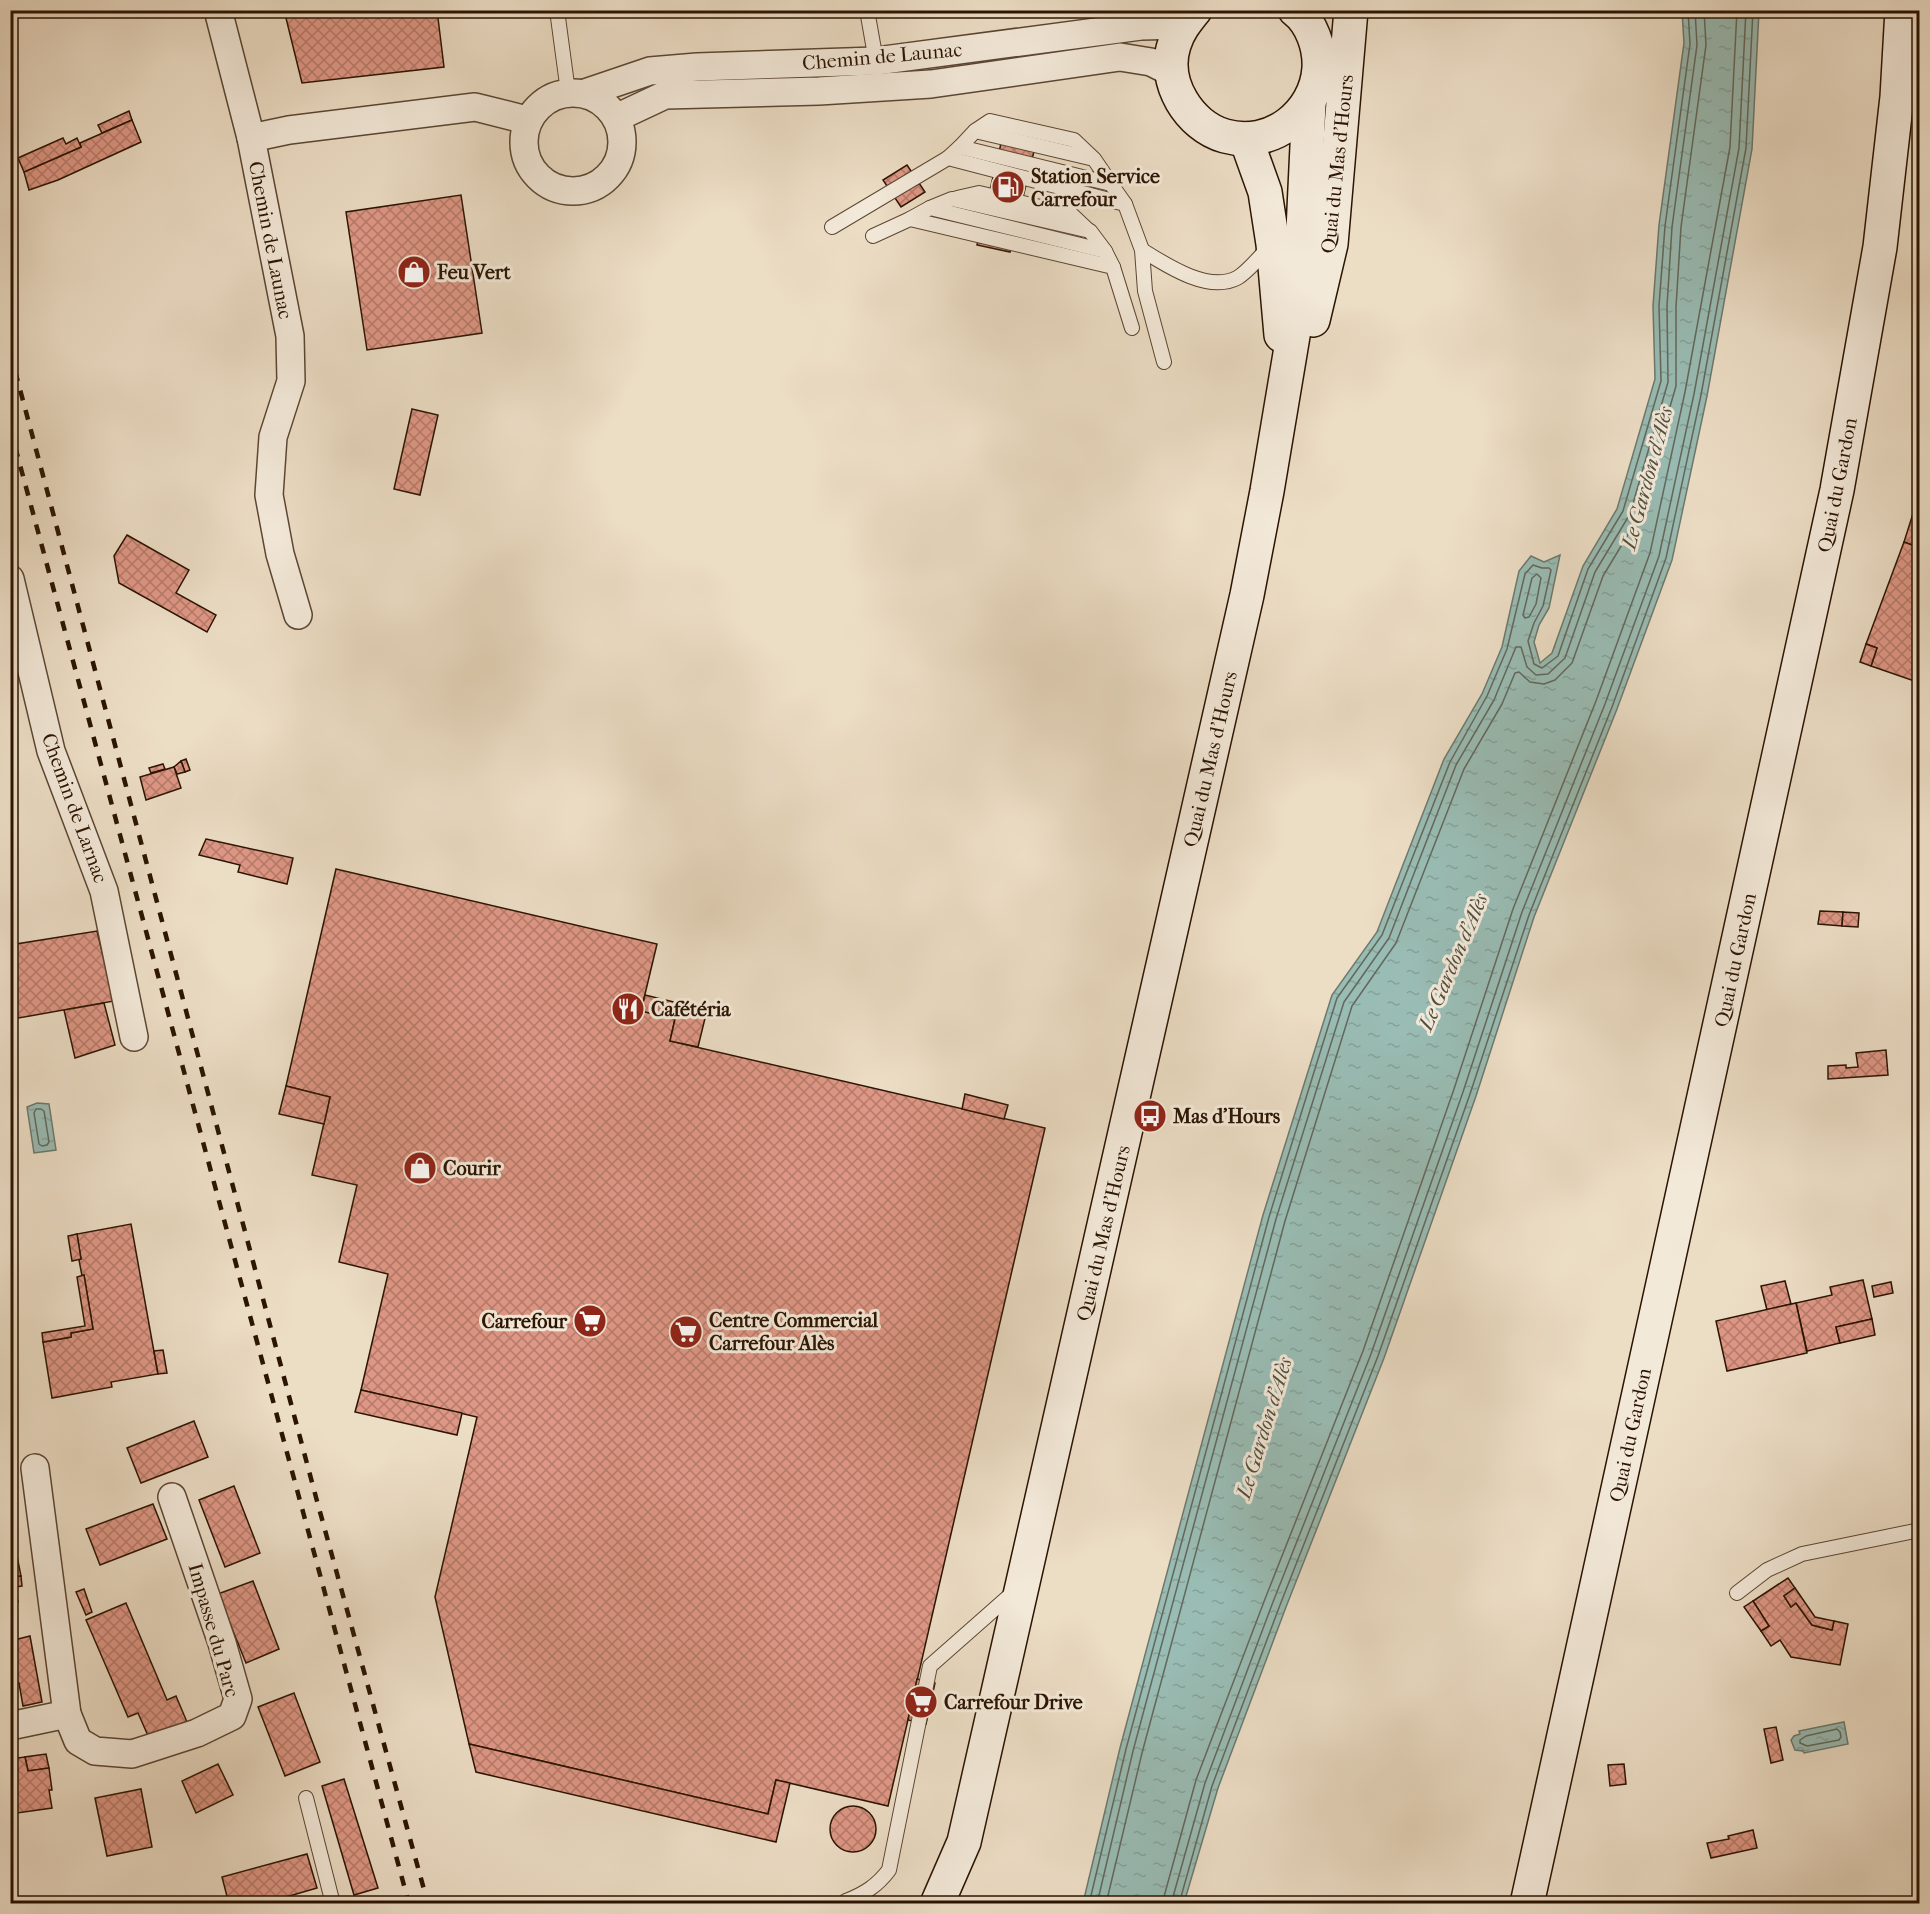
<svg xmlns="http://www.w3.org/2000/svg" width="1930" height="1914" viewBox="0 0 1930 1914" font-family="'IM FELL French Canon',serif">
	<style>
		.water { fill: url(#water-ripples); stroke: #6d796d; stroke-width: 1.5 }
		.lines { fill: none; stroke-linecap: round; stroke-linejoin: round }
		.shore { stroke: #62685b; stroke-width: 1.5 }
		.building { fill: url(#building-cross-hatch); stroke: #2b1402; stroke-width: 1.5 }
		.lane-casing { stroke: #5b4633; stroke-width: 16 }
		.street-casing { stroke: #5b4633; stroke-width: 30 }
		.secondary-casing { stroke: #2b1402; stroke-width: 36 }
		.lane { stroke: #f3e9d9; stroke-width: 14 }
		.street { stroke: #f3e9d9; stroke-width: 27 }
		.secondary { stroke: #f3e9d9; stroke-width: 33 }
		.rail { stroke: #2b1402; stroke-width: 4.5; stroke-dasharray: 10 10; stroke-linecap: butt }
		.labels { text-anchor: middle; stroke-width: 6; stroke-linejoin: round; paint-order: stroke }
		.street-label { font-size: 20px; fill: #2b1402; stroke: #f3e9d9 }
		.poi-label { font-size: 20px; font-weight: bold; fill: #2b1402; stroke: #f3e9d9; text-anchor: start }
		.water-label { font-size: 21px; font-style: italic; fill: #524f40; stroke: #f3e9d9 }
	</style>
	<defs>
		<pattern id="water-ripples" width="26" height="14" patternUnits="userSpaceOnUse" patternTransform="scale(1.5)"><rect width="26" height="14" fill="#99bcb4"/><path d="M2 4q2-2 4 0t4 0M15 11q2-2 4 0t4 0" fill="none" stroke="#84a199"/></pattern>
		<pattern id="building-cross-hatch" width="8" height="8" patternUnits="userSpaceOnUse" patternTransform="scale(1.5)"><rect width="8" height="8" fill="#df9785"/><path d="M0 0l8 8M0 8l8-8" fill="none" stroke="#b57a6b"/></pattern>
	</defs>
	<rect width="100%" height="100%" fill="#ecddc5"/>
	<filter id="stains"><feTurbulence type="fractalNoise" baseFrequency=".00333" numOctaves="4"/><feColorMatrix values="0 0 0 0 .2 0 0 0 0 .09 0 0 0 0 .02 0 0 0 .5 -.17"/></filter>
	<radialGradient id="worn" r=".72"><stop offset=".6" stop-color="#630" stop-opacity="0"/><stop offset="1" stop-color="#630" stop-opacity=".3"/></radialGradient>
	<!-- water -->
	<g class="water">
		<polygon points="1682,11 1759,11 1752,149 1707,396 1672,560 1617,709 1534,917 1476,1096 1384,1358 1286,1607 1218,1788 1184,1903 1083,1903 1120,1748 1263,1215 1332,995 1377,932 1444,759 1482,694 1502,647 1519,571 1531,556 1544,562 1560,555 1549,608 1539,625 1534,642 1540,663 1552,653 1583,566 1617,509 1655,379 1653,306 1659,225 1684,43"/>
		<polygon points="37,1103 49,1104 56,1150 34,1153 27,1107"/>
		<polygon points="1844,1722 1848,1744 1804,1753 1803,1751 1795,1750 1791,1740 1794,1736 1800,1734 1799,1731"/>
	</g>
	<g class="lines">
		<!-- shore -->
		<g class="shore">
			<polygon points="1537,574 1541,578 1536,604 1529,617 1525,618 1523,615 1532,578"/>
			<polygon points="41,1109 44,1111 49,1142 47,1145 42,1146 39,1144 34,1113 36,1109"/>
			<polygon points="1837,1729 1840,1732 1841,1737 1839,1740 1807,1746 1800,1743 1800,1740 1806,1736"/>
			<polyline points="1089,1904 1126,1749 1269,1217 1337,998 1382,935 1450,762 1487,696 1507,649 1525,574 1533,565 1542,568 1549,568 1551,570 1543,606 1534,623 1528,641 1534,664 1542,668 1558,656 1588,569 1623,511 1661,381 1659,306 1665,226 1690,44 1688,10"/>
			<polyline points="1097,1904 1133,1751 1276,1219 1344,1002 1389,938 1456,765 1494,700 1516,647 1521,647 1527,667 1536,675 1548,674 1565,658 1595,572 1630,514 1668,382 1667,306 1672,227 1697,45 1695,10"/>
			<polyline points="1106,1904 1142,1753 1285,1221 1352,1006 1396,943 1464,769 1502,704 1515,673 1519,672 1530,682 1544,684 1555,680 1572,663 1603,576 1638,518 1676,386 1676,307 1681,227 1706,45 1704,10"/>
			<polyline points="1162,1904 1196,1780 1265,1599 1363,1351 1454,1089 1513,909 1596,701 1650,553 1685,392 1730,147 1737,10"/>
			<polyline points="1171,1904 1205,1783 1273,1602 1371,1354 1463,1092 1522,912 1605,704 1659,556 1694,394 1739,148 1746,10"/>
			<polyline points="1179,1904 1212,1786 1280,1605 1378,1356 1470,1094 1529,915 1612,707 1666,558 1701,395 1746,148 1753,10"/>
		</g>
	</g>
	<!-- building -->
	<g class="building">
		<polygon points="284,10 437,10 444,67 302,83"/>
		<polygon points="129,111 132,120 102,133 98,125"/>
		<polygon points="1007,118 1040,126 1010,252 977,245"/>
		<polygon points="132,120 141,142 58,180 29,190 24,172 81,147 80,143"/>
		<polygon points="63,138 66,144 77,138 81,147 24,172 18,158"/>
		<polygon points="907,165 925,192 901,207 883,180"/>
		<polygon points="461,195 482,333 367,350 346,212"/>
		<polygon points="412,409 438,415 420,495 394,489"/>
		<polygon points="1916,504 1920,505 1920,548 1904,542"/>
		<polygon points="127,535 189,570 176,593 216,615 207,632 119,583 114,556"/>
		<polygon points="1904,542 1920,548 1920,683 1871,666 1877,648 1866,644"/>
		<polygon points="1866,644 1877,648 1871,666 1860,662"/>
		<polygon points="186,759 190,770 185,772 181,761"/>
		<polygon points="181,761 185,772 177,774 174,767"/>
		<polygon points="163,764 165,769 151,773 149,768"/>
		<polygon points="174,767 181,788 146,800 140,777"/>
		<polygon points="206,839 293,858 287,884 238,872 240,865 199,855"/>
		<polygon points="336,869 657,944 641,1011 675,1019 670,1041 1045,1128 888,1806 776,1780 768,1814 469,1744 435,1597 477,1417 361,1390 388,1274 339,1262 357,1185 312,1175 330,1097 286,1086"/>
		<polygon points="1820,911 1843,912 1842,926 1818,924"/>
		<polygon points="1843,912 1859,913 1858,927 1842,926"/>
		<polygon points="97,931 114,1001 13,1019 10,1001 10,945"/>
		<polygon points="1915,950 1920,950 1920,992 1918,992"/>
		<polygon points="645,995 707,1010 698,1047 670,1041 675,1019 641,1011"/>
		<polygon points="104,1003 115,1045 75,1058 64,1010"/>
		<polygon points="1886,1050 1888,1075 1828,1079 1828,1066 1846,1065 1846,1068 1858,1067 1856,1053"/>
		<polygon points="1920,1080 1920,1091 1916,1091 1914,1081"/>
		<polygon points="286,1086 330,1097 324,1124 279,1114"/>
		<polygon points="1916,1091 1920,1091 1920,1120 1917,1103"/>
		<polygon points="965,1094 1008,1105 1004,1119 962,1109"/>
		<polygon points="131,1224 158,1374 111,1382 112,1387 52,1398 43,1342 71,1337 71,1333 93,1329 84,1275 82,1276 79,1260 81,1259 77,1234"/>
		<polygon points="77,1234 81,1259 72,1261 68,1236"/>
		<polygon points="84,1275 93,1329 71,1333 71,1337 43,1342 42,1333 85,1326 77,1277"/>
		<polygon points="1863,1280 1872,1319 1836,1327 1840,1343 1807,1351 1796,1303 1832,1295 1830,1287"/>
		<polygon points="1785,1281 1791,1304 1767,1310 1761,1286"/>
		<polygon points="1891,1282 1893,1293 1874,1297 1872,1286"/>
		<polygon points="1796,1303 1807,1353 1727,1371 1716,1321"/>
		<polygon points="1872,1319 1875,1335 1840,1343 1836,1327"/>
		<polygon points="163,1350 167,1373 158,1374 154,1351"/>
		<polygon points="361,1390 462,1413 457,1435 355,1412"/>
		<polygon points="194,1421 208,1457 141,1483 127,1448"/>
		<polygon points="234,1486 260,1553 225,1567 199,1500"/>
		<polygon points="153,1504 167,1539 100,1565 86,1529"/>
		<polygon points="17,1556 21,1576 13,1577 18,1602 10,1604 10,1557"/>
		<polygon points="21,1576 22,1586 15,1587 13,1577"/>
		<polygon points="1788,1578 1795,1588 1784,1596 1791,1607 1796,1603 1812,1625 1832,1630 1834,1621 1848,1624 1840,1665 1791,1657 1780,1640 1771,1646 1761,1631 1769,1626 1753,1601"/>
		<polygon points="253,1581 279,1649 246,1663 218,1594"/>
		<polygon points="1795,1588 1815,1617 1834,1621 1832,1630 1812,1625 1796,1603 1791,1607 1784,1596"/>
		<polygon points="84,1589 92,1612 86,1615 76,1592"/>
		<polygon points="1753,1601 1769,1626 1761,1631 1744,1607"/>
		<polygon points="126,1603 167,1700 176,1696 187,1722 149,1738 138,1713 128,1717 86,1620"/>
		<polygon points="30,1636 42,1702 23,1706 19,1683 10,1684 10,1641"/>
		<polygon points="917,1679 935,1683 926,1724 908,1720"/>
		<polygon points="294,1693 320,1762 285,1776 258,1707"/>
		<polygon points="1776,1727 1783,1760 1771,1763 1764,1729"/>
		<polygon points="469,1744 768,1814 776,1780 790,1783 776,1842 476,1772"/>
		<polygon points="46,1754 49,1768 28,1771 25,1757"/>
		<polygon points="25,1757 28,1771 49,1768 52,1790 49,1790 52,1808 10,1814 10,1759"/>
		<polygon points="218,1764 233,1795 196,1813 182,1781"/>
		<polygon points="1624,1764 1626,1784 1610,1786 1608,1765"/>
		<polygon points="344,1779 378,1888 354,1895 322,1786"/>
		<polygon points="141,1789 152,1847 107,1856 95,1798"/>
		<circle cx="853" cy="1829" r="23"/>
		<polygon points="1753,1830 1757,1848 1711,1858 1707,1843 1729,1839 1728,1836"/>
		<polygon points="307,1854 317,1888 262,1904 229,1904 222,1877"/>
		<polygon points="181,1898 183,1904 160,1904"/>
	</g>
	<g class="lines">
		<defs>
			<g id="lane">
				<polyline points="557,10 568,92"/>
				<polyline points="867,10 876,61"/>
				<polyline points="975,131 990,121 1074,140 1093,158"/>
				<polyline points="960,147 975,131 1094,159 1111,184"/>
				<polyline points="948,158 960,147 1111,184 1125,204"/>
				<polyline points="957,198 979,193 1071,214 1088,230"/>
				<polyline points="930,208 952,199 1090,231 1105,251"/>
				<polyline points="910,219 930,208 1105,251 1113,267"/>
				<polyline points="832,227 948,158 1125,204 1142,250 1145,291 1164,362"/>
				<polyline points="873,236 910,219 1113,267 1132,328"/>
				<path d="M1142 250C1166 265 1208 293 1237 278 1248 272 1262 254 1271 245"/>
				<polyline points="1737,1593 1767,1570 1802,1554 1920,1530"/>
				<polyline points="306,1798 333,1904"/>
				<path d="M846 1904V1901C864 1894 877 1886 889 1870L930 1666 1015 1591"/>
			</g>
			<g id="street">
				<polyline points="218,10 251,138"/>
				<circle cx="573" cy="142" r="49"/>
				<polyline points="585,93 650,71 697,67 876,61 1141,26 1182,25"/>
				<polyline points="616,118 665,95 819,91 931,84 1120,57 1151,62 1171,72"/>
				<polyline points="10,579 51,751 104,891 134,1037"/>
				<polyline points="298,615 280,554 269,495 273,437 291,381 290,336 251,138 289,130 475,107 527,120"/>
				<polyline points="67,1714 78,1741 95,1751 132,1754 197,1733 232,1716 238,1699 222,1643 172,1497"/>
				<polyline points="10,1726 67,1714 35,1468"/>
			</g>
			<g id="secondary">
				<path d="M1195 10C1186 21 1178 31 1174 45 1162 82 1189 126 1225 136 1271 149 1316 114 1319 68 1320 48 1312 23 1295 10"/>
				<polyline points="1246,139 1265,192 1273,244 1281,335"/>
				<polyline points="1313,320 1331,244 1351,10"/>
				<polyline points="937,1904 964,1842 1247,595 1267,491 1300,294 1309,104"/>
				<polyline points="1527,1904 1837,490 1880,247 1897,97 1902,10"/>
			</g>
		</defs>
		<!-- lane casing -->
		<use href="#lane" class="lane-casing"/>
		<!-- street casing -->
		<use href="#street" class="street-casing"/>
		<!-- secondary casing -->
		<use href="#secondary" class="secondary-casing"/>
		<!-- lane -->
		<use href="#lane" class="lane"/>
		<!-- street -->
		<use href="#street" class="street"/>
		<!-- secondary -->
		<use href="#secondary" class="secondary"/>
		<!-- rail -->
		<g class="rail">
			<polyline points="10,352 317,1501 428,1904"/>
			<polyline points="10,428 409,1904"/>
		</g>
	</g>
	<!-- icons -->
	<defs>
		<symbol id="fuel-disc" viewBox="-11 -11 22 22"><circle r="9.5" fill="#8f2418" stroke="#f3e9d9"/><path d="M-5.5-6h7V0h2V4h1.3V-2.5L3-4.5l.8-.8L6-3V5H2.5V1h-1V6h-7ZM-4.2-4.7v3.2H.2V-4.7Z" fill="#fff"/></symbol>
		<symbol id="shop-disc" viewBox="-11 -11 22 22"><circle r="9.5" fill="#8f2418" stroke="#f3e9d9"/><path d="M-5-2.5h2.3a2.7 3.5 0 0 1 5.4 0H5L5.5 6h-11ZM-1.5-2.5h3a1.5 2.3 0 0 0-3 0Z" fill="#fff"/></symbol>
		<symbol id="restaurant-disc" viewBox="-11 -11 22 22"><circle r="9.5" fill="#8f2418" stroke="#f3e9d9"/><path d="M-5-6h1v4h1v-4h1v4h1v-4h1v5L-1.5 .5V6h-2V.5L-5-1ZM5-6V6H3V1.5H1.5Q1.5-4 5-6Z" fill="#fff"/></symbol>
		<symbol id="bus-disc" viewBox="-11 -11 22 22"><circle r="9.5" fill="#8f2418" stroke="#f3e9d9"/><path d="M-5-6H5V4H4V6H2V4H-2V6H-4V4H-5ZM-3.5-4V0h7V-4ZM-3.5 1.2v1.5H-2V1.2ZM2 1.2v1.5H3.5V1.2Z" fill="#fff"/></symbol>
		<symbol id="supermarket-disc" viewBox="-11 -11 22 22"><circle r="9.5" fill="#8f2418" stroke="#f3e9d9"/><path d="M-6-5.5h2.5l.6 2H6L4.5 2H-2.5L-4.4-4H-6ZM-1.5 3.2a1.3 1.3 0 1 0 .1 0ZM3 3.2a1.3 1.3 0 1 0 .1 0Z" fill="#fff"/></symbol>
	</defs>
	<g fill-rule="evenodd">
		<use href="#fuel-disc" x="989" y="168" width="38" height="38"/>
		<use href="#shop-disc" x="395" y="253" width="38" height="38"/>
		<use href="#restaurant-disc" x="609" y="990" width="38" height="38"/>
		<use href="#bus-disc" x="1131" y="1097" width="38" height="38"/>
		<use href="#shop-disc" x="401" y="1149" width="38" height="38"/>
		<use href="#supermarket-disc" x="571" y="1302" width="38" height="38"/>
		<use href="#supermarket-disc" x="667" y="1313" width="38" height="38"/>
		<use href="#supermarket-disc" x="902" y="1683" width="38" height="38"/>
	</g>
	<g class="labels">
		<!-- street labels -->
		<g class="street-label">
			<text transform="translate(882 56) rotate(-5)" y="7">Chemin de Launac</text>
			<text transform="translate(1337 164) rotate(-84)" y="7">Quai du Mas d'Hours</text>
			<text transform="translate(271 240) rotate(79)" y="7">Chemin de Launac</text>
			<text transform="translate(1837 485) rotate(-79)" y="7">Quai du Gardon</text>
			<text transform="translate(1210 759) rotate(-77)" y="7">Quai du Mas d'Hours</text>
			<text transform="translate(75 808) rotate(70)" y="7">Chemin de Larnac</text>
			<text transform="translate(1735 960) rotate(-78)" y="7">Quai du Gardon</text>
			<text transform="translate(1103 1233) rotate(-77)" y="7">Quai du Mas d'Hours</text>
			<text transform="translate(1630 1435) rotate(-78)" y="7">Quai du Gardon</text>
			<text transform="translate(214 1630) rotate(74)" y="7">Impasse du Parc</text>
		</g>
		<!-- poi labels -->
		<g class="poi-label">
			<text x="1031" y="183">Station Service<tspan x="1031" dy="23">Carrefour</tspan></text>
			<text x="437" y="279">Feu Vert</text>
			<text x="651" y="1016">Cafétéria</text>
			<text x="1173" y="1123">Mas d'Hours</text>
			<text x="443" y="1175">Courir</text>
			<text x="709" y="1327">Centre Commercial<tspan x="709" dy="23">Carrefour Alès</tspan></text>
			<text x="567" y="1328" text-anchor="end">Carrefour</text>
			<text x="944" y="1709">Carrefour Drive</text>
		</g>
		<!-- water labels -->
		<g class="water-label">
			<text transform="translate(1647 478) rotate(-75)" y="7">Le Gardon d'Alès</text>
			<text transform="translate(1453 962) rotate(-67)" y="7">Le Gardon d'Alès</text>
			<text transform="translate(1264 1428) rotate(-73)" y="7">Le Gardon d'Alès</text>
		</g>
	</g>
	<!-- margin -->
	<rect width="1930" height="1914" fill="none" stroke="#ecddc5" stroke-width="36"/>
	<rect x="12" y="12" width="1906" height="1890" fill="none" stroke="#2b1402" stroke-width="3"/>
	<rect x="18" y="18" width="1894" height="1878" fill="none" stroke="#2b1402" stroke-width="1.5"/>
	<rect width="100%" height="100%" filter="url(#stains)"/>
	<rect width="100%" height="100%" fill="url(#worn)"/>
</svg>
